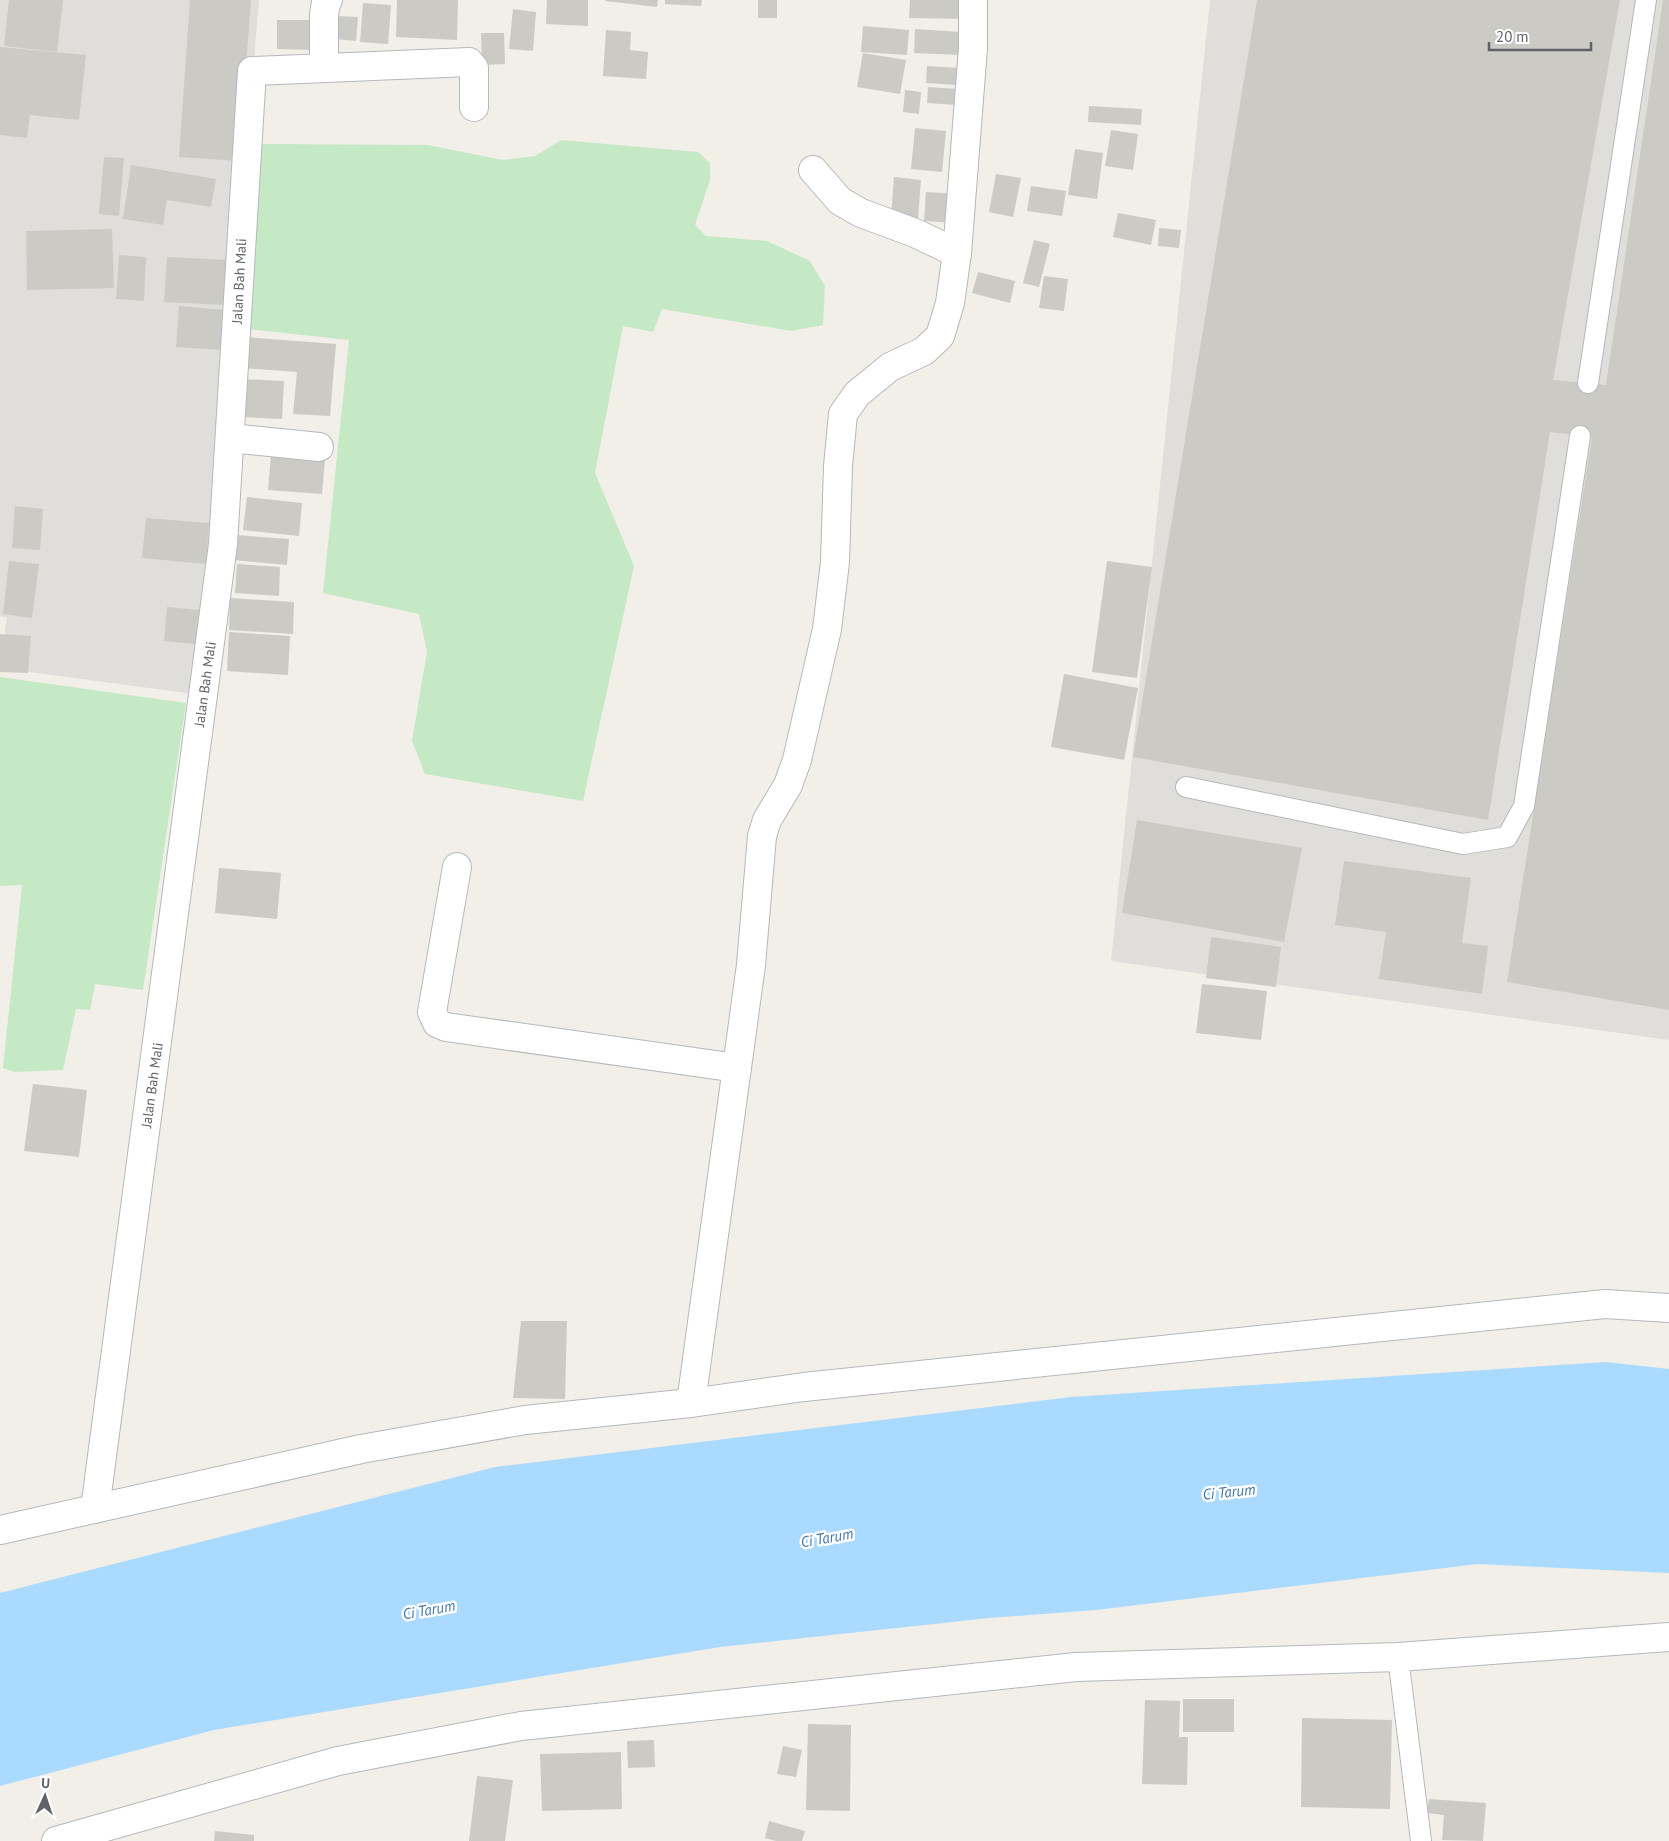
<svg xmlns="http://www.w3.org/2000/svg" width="1669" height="1841" viewBox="0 0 1669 1841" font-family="'PT Sans',sans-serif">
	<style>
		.industrial { fill: #e0deda }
		.green { fill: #c5e8c5 }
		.water { fill: #aadaff }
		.building { fill: #cccac5 }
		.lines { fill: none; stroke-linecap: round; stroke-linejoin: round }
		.service-casing { stroke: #b5b8bc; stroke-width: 22 }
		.minor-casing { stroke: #b5b8bc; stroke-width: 30 }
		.service { stroke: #fff; stroke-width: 20 }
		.minor { stroke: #fff; stroke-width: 28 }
		.labels { text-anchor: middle; stroke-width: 5; stroke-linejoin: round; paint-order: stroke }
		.street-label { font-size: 14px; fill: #5f6368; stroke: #fff }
		.water-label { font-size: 15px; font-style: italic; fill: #4174aa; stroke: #fff }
	</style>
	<rect width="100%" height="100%" fill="#f1efe8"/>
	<!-- industrial -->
	<g class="industrial">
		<polygon points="0,0 259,0 201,695 0,668 7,617 0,616"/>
		<polygon points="1210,0 1669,0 1669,1040 1111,961"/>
	</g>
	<!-- green -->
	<g class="green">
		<polygon points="561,140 698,152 710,163 710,180 695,225 706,236 767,241 810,261 825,286 823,325 791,331 662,309 653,332 623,326 595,473 634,566 583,801 425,774 412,741 427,651 419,614 323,593 349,340 246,329 261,144 428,145 503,160 535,156"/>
		<polygon points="0,677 186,703 143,990 95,984 90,1010 76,1009 63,1070 14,1072 3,1068 22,885 0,886"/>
	</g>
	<!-- water -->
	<polygon class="water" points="1606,1362 1669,1369 1669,1573 1478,1564 1096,1610 989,1618 720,1647 214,1730 0,1786 0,1593 495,1467 1071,1397"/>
	<!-- building -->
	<g class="building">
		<polygon points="9,0 63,0 57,52 4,46"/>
		<polygon points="190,0 251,0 239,161 179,157"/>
		<polygon points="397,0 458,0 457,40 396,37"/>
		<polygon points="547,0 588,0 588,26 546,24"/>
		<polygon points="606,0 658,0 657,7 605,1"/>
		<polygon points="665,0 702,0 701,6 665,4"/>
		<rect x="758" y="0" width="19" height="18"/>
		<polygon points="910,0 965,0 965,19 909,18"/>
		<polygon points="1257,0 1620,0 1553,380 1606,385 1663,0 1669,0 1669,1010 1507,982 1592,437 1550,432 1488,820 1133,757"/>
		<polygon points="363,3 391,5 388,44 360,42"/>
		<polygon points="513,9 536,12 533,51 509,49"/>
		<polygon points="338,16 358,17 356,41 336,39"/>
		<polygon points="277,20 314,20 313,50 277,49"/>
		<polygon points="863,26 909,30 907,55 861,52"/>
		<polygon points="915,29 962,32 962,55 914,53"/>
		<polygon points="606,30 631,32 630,50 648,52 646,79 603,76"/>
		<polygon points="481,33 504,33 505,64 482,65"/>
		<polygon points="0,47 86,55 79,120 30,115 27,138 0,135"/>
		<polygon points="863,53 906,60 900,94 857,87"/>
		<polygon points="927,66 958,68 957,85 926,83"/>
		<polygon points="928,87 958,89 957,105 927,103"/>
		<polygon points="905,90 921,92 919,114 903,112"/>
		<polygon points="1089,106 1142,109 1141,125 1088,122"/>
		<polygon points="915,128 946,131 942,172 911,169"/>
		<polygon points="1111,130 1138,134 1133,170 1105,166"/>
		<polygon points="1075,149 1103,153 1097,199 1068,195"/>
		<polygon points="104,157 124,158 119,216 99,214"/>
		<polygon points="131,165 216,179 211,207 167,200 163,225 123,219"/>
		<polygon points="996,174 1021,178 1013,217 989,212"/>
		<polygon points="894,177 921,180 918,218 891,216"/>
		<polygon points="1031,186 1066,191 1062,216 1027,211"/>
		<polygon points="926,192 958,194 956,223 924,221"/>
		<polygon points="1118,213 1156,220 1151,245 1113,237"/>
		<polygon points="1159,228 1181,230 1179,248 1158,246"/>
		<polygon points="112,229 114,288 27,290 26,231"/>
		<polygon points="1034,240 1050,244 1039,287 1023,283"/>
		<polygon points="119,255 146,257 144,301 116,299"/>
		<polygon points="167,257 228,260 225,305 164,302"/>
		<polygon points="978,272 1015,281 1010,303 972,293"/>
		<polygon points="1044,276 1068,279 1064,311 1039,308"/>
		<polygon points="179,306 225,310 222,350 176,347"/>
		<polygon points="245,337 336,344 330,416 293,414 297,372 242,368"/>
		<polygon points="242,379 284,381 282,419 241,417"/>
		<polygon points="271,455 325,459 322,494 268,490"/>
		<polygon points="247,497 302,503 299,536 243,530"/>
		<polygon points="15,506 43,509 40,550 12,548"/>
		<polygon points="146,518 209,523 206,564 142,558"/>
		<polygon points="235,535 289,539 287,565 233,560"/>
		<polygon points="9,561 39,564 32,618 3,614"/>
		<polygon points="1107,561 1152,567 1137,678 1092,672"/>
		<polygon points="237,564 280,567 279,596 235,593"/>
		<polygon points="230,598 294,602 293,634 229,630"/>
		<polygon points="167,607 199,610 195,644 164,641"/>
		<polygon points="229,632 290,636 288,675 227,671"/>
		<polygon points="0,634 31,636 28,673 0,672"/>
		<polygon points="1064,674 1138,688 1124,760 1051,747"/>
		<polygon points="1137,820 1302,848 1284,942 1122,913"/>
		<polygon points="1344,861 1471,878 1462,943 1488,946 1482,994 1379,979 1386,932 1335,925"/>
		<polygon points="219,868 281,873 277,919 215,913"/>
		<polygon points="1211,937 1281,947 1276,987 1206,978"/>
		<polygon points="1202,984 1267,991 1261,1040 1196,1033"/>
		<polygon points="33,1084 87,1090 79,1157 24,1151"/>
		<polygon points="521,1321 567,1321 565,1399 513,1398"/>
		<rect x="1183" y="1699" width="51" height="33"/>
		<polygon points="1145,1700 1180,1701 1179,1737 1188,1737 1187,1785 1142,1784"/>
		<polygon points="1302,1718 1392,1720 1390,1809 1301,1807"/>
		<polygon points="808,1724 851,1725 850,1811 806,1810"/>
		<polygon points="654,1740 655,1767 628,1768 627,1741"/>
		<polygon points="783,1746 802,1750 796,1777 777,1774"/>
		<polygon points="621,1752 622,1809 542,1811 540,1754"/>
		<polygon points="477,1776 513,1780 505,1841 469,1841"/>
		<polygon points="1429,1799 1486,1803 1483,1841 1442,1840 1444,1815 1427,1813"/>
		<polygon points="769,1821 805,1831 802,1841 776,1841 765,1838"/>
		<polygon points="215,1831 254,1835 254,1841 214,1841"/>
	</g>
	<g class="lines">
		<defs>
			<g id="service">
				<polyline points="1588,383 1646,0"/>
				<polyline points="1186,787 1463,844 1507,837 1524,806 1580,436"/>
				<polyline points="1398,1657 1421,1841"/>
			</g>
			<g id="minor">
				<polyline points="324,68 324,15 326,2 328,0"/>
				<polyline points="813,170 840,201 861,213 915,233 957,253"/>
				<polyline points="230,438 319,447"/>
				<polyline points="457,867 432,1012 437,1023 446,1027 737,1068"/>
				<polyline points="691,1403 751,965 762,836 767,820 788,785 797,760 827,629 835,562 838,466 843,414 857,394 890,367 924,351 940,336 950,303 957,253 973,48 973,0"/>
				<polyline points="95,1509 223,544 252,71 469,62 474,68 474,107"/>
				<polyline points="0,1530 361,1449 525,1420 691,1403 804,1387 1605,1304 1669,1308"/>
				<polyline points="56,1841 338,1761 521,1726 1076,1667 1398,1657 1669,1637"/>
			</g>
		</defs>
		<!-- service casing -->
		<use href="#service" class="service-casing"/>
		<!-- minor casing -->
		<use href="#minor" class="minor-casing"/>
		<!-- service -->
		<use href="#service" class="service"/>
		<!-- minor -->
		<use href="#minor" class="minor"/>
	</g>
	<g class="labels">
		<!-- street labels -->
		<g class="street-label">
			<text transform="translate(239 281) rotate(-87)" y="5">Jalan Bah Mali</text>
			<text transform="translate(205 684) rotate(-82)" y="5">Jalan Bah Mali</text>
			<text transform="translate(152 1085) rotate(-82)" y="5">Jalan Bah Mali</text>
		</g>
		<!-- water labels -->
		<g class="water-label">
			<text transform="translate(1229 1492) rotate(-6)" y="5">Ci Tarum</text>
			<text transform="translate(827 1538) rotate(-10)" y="5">Ci Tarum</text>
			<text transform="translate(429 1610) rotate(-10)" y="5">Ci Tarum</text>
		</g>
	</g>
	<!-- north arrow -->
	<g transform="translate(45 1796) rotate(3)" stroke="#ffffff" stroke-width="4" paint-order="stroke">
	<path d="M0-4L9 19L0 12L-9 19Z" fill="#5f6368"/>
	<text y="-8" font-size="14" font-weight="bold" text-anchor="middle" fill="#5f6368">U</text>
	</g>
	<!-- scale -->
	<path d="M1489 42v8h102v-8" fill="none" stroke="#5f6368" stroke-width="2.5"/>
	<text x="1496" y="42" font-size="15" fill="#5f6368" stroke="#ffffff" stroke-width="4" paint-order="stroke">20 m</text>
</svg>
